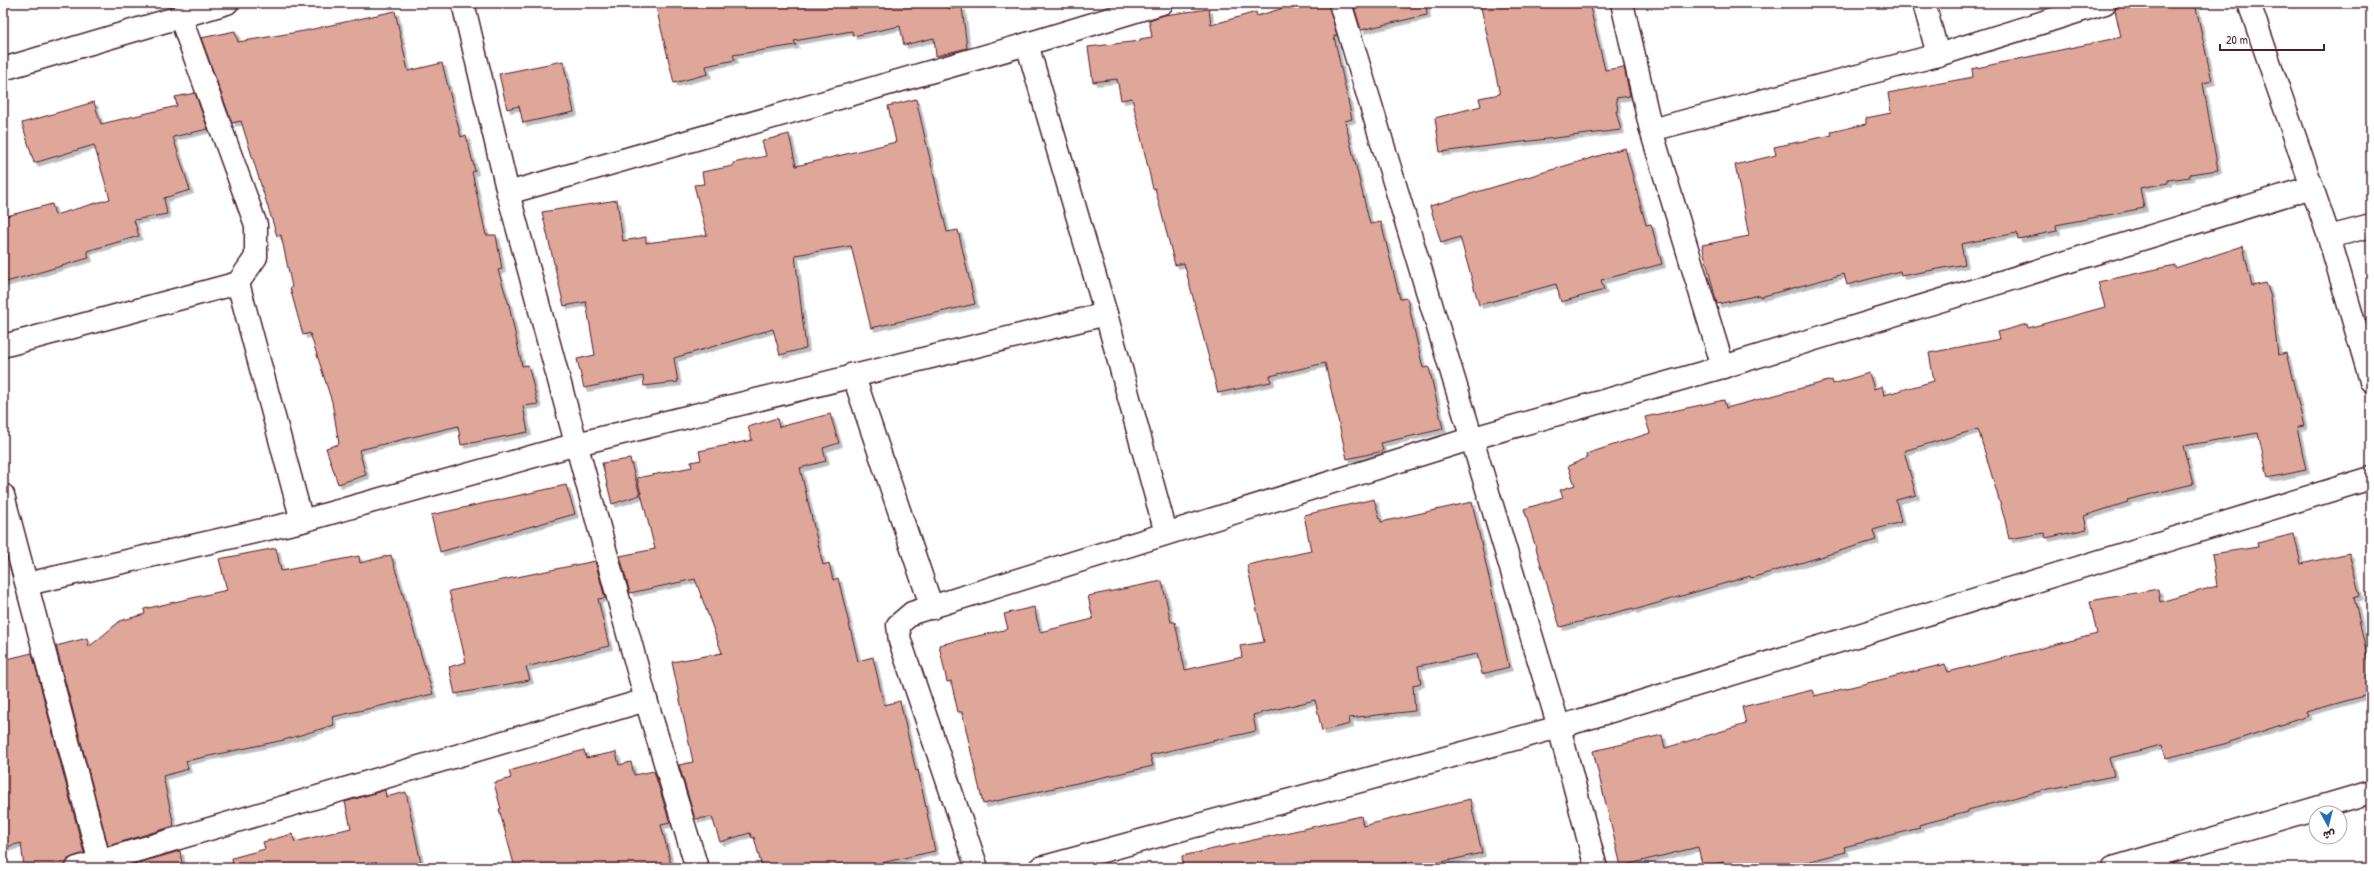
<svg xmlns="http://www.w3.org/2000/svg" width="2374" height="871" viewBox="0 0 2374 871" font-family="'Patrick Hand','Playpen Sans Arabic',sans-serif">
	<style>
		.building { fill: #dfa69a; stroke: #4a1f2b; filter: url(#shadow) }
		.lines { fill: none; stroke-linecap: round; stroke-linejoin: round }
		.minor-casing { stroke: #4a1f2b; stroke-width: 25 }
		.tertiary-casing { stroke: #4a1f2b; stroke-width: 25 }
		.minor { stroke: #fff; stroke-width: 22 }
		.tertiary { stroke: #fff; stroke-width: 22 }
	</style>
	<defs>
		<filter id="shadow"><feDropShadow dx="3.5" dy="3.5" stdDeviation="0" flood-color="#0004"/></filter>
	</defs>
	<rect width="100%" height="100%" fill="#fff"/>
	<filter id="ink" filterUnits="userSpaceOnUse"><feTurbulence type="fractalNoise" baseFrequency=".025" numOctaves="2"/><feDisplacementMap in="SourceGraphic" scale="8" xChannelSelector="R" yChannelSelector="G"/><feConvolveMatrix kernelMatrix="1 2 1 2 8 2 1 2 1" color-interpolation-filters="sRGB"/></filter>
	<g filter="url(#ink)">
		<!-- building -->
		<g class="building">
			<polygon points="655,3 948,3 949,9 962,7 967,48 936,56 934,38 904,45 900,26 853,36 852,31 794,41 796,45 733,55 735,60 706,66 708,74 674,83"/>
			<polygon points="1300,3 1328,3 1337,35 1334,36 1352,119 1345,121 1370,224 1381,222 1400,299 1407,298 1423,368 1429,367 1443,429 1381,443 1383,451 1347,459 1325,363 1270,376 1271,382 1218,393 1184,263 1175,265 1155,188 1153,189 1132,98 1121,100 1117,79 1093,82 1088,47 1140,41 1140,39 1152,37 1149,20 1164,15 1209,9 1211,25 1256,12 1257,16"/>
			<polygon points="1353,3 1426,3 1427,15 1361,30"/>
			<polygon points="1480,3 1589,3 1605,70 1624,67 1630,96 1616,98 1618,111 1616,111 1621,130 1440,152 1435,118 1481,106 1479,98 1500,94"/>
			<polygon points="2135,3 2195,3 2212,81 2203,83 2218,170 2190,174 2190,177 2168,180 2168,183 2140,188 2144,208 2056,225 2057,231 2018,239 2017,233 1961,244 1965,264 1901,276 1900,271 1847,285 1844,274 1760,297 1760,295 1717,304 1702,245 1749,236 1735,165 1776,155 1774,147 1832,135 1831,132 1866,124 1866,118 1891,113 1888,93 1973,77 1972,69 2121,37 2115,10 2117,7"/>
			<polygon points="395,11 408,71 442,63 461,137 466,135 475,171 472,172 486,235 496,235 502,269 498,270 509,305 522,366 528,365 538,404 523,406 528,432 461,445 458,426 359,450 366,475 338,484 326,448 339,444 332,402 310,333 303,335 290,288 292,287 281,235 277,236 241,121 232,123 201,38 235,31 238,42 304,31"/>
			<polygon points="563,61 574,112 523,123 519,106 507,109 499,74"/>
			<polygon points="195,93 208,129 173,137 190,190 164,198 167,214 134,220 139,236 87,251 89,258 3,283 3,217 52,204 55,215 110,199 94,145 34,163 22,123 94,102 101,124 177,106 175,97"/>
			<polygon points="916,99 947,232 958,230 975,304 871,328 851,246 795,255 806,348 780,355 773,329 674,358 678,382 644,386 643,376 584,388 577,359 595,355 586,302 564,306 542,212 617,200 623,241 646,237 646,243 707,235 694,185 704,184 702,172 733,166 733,163 766,156 762,141 789,134 796,166 896,142 888,106"/>
			<polygon points="1625,148 1646,225 1651,224 1662,264 1601,280 1604,290 1561,302 1556,284 1479,305 1460,237 1441,243 1430,206"/>
			<polygon points="2243,246 2252,286 2266,283 2271,297 2278,355 2286,353 2304,426 2297,427 2306,470 2268,478 2258,433 2183,446 2193,484 2127,500 2128,502 2084,516 2087,529 2046,538 2044,533 2009,539 2005,520 1978,429 1904,451 1916,495 1896,500 1901,522 1873,530 1876,540 1751,578 1750,576 1634,610 1633,608 1560,627 1524,509 1563,497 1560,490 1575,485 1568,466 1587,458 1586,454 1650,433 1645,417 1724,400 1726,408 1832,380 1833,384 1869,373 1874,389 1882,386 1884,395 1934,381 1929,353 2000,339 1998,332 2027,324 2028,328 2105,307 2098,282 2175,265 2175,268"/>
			<polygon points="830,414 839,443 823,448 826,461 800,468 823,565 829,563 833,580 838,578 858,661 873,657 884,705 900,701 916,771 918,770 935,851 859,868 762,868 754,837 752,838 750,833 720,842 712,817 695,819 679,765 693,762 672,662 722,653 695,579 630,593 620,556 655,549 637,478 692,467 691,462 701,460 699,451 752,440 748,427 777,418 779,427"/>
			<polygon points="630,459 640,495 612,504 602,463"/>
			<polygon points="566,485 575,514 440,552 431,515"/>
			<polygon points="1374,499 1381,522 1472,502 1509,667 1482,674 1477,654 1418,666 1421,683 1413,685 1415,711 1349,718 1350,724 1322,731 1315,700 1253,715 1256,731 1150,755 1153,766 983,804 962,712 958,712 951,681 947,682 939,645 1008,629 1004,614 1034,607 1040,632 1093,619 1088,596 1162,581 1171,622 1175,622 1185,670 1242,657 1240,646 1264,642 1247,565 1311,551 1304,515"/>
			<polygon points="2294,534 2301,564 2349,553 2360,596 2354,598 2371,672 2371,694 2306,712 2308,716 2224,744 2166,758 2162,745 2109,758 2114,776 2048,789 1968,810 1968,812 1919,825 1920,828 1844,847 1846,852 1782,868 1725,868 1723,862 1703,868 1698,847 1621,866 1593,751 1662,735 1665,748 1746,724 1742,707 1812,690 1814,696 1945,664 1948,672 2097,634 2090,601 2158,589 2160,602 2217,586 2212,554 2258,547 2257,543"/>
			<polygon points="276,548 281,571 359,556 360,563 391,555 433,694 332,717 334,725 284,740 186,761 188,769 163,776 174,826 108,846 56,646 87,638 89,647 120,621 145,614 144,609 227,590 219,559"/>
			<polygon points="595,561 605,598 598,599 609,646 526,667 530,680 455,694 449,667 466,662 449,591"/>
			<polygon points="32,653 84,853 68,859 65,868 24,868 21,843 3,848 3,660"/>
			<polygon points="584,750 586,758 616,752 619,765 631,762 634,775 654,771 670,823 661,825 672,868 515,868 499,809 501,809 494,783 511,778 509,771"/>
			<polygon points="385,790 386,797 406,792 422,868 233,868 232,858 265,849 263,842 292,834 295,842 351,828 345,802"/>
			<polygon points="1470,799 1482,853 1416,868 1413,861 1380,868 1183,868 1182,856 1361,816 1363,826"/>
			<polygon points="180,851 183,868 121,868"/>
		</g>
		<g class="lines">
			<defs>
				<g id="minor">
					<polyline points="463,3 508,193 646,700 697,868"/>
					<polyline points="1340,3 1559,727 1596,868"/>
					<polyline points="1622,3 1651,130 1723,367"/>
					<polyline points="1924,3 1938,55"/>
					<polyline points="2249,3 2329,237"/>
					<polyline points="1027,44 1106,314 1166,533"/>
					<polyline points="3,69 227,3"/>
					<polyline points="1651,130 1938,55 2105,3"/>
					<polyline points="508,193 1027,44 1162,3"/>
					<polyline points="238,283 302,521"/>
					<polyline points="3,346 238,283 256,257 256,225 180,16"/>
					<polyline points="853,374 932,608"/>
					<polyline points="3,495 100,863"/>
					<polyline points="27,584 302,521 577,444 1106,314"/>
					<polyline points="77,868 646,700"/>
					<polyline points="977,868 900,641 898,625 912,613 1470,439 1723,367 2312,187"/>
					<polyline points="1040,868 1559,727 2371,478"/>
				</g>
				<g id="tertiary">
					<polyline points="2371,226 2329,237 2371,381"/>
					<polyline points="2113,868 2371,792"/>
				</g>
			</defs>
			<!-- minor casing -->
			<use href="#minor" class="minor-casing"/>
			<!-- tertiary casing -->
			<use href="#tertiary" class="tertiary-casing"/>
			<!-- minor -->
			<use href="#minor" class="minor"/>
			<!-- tertiary -->
			<use href="#tertiary" class="tertiary"/>
		</g>
	</g>
	<!-- margin -->
	<rect width="2374" height="871" fill="none" stroke="#fff" stroke-width="16"/>
	<rect x="8" y="8" width="2358" height="855" fill="none" stroke="#4a1f2b" stroke-width="1.5" filter="url(#ink)"/>
	<!-- north arrow -->
	<g transform="translate(2328 825) rotate(173)"><circle r="19" fill="#ffffff" stroke="#b7a5aa"/>
	<path d="M0-3L7 15L0 10L-7 15Z" fill="#1f6fb2"/>
	<text y="-6" font-size="11" font-weight="bold" text-anchor="middle" fill="#4a1f2b">ش</text>
	</g>
	<!-- scale -->
	<path d="M2220 44v6h104v-6" fill="none" stroke="#4a1f2b" stroke-width="2"/>
	<text x="2226" y="44" font-size="12" fill="#4a1f2b" stroke="#ffffff" stroke-width="3" paint-order="stroke">20 m</text>
</svg>
